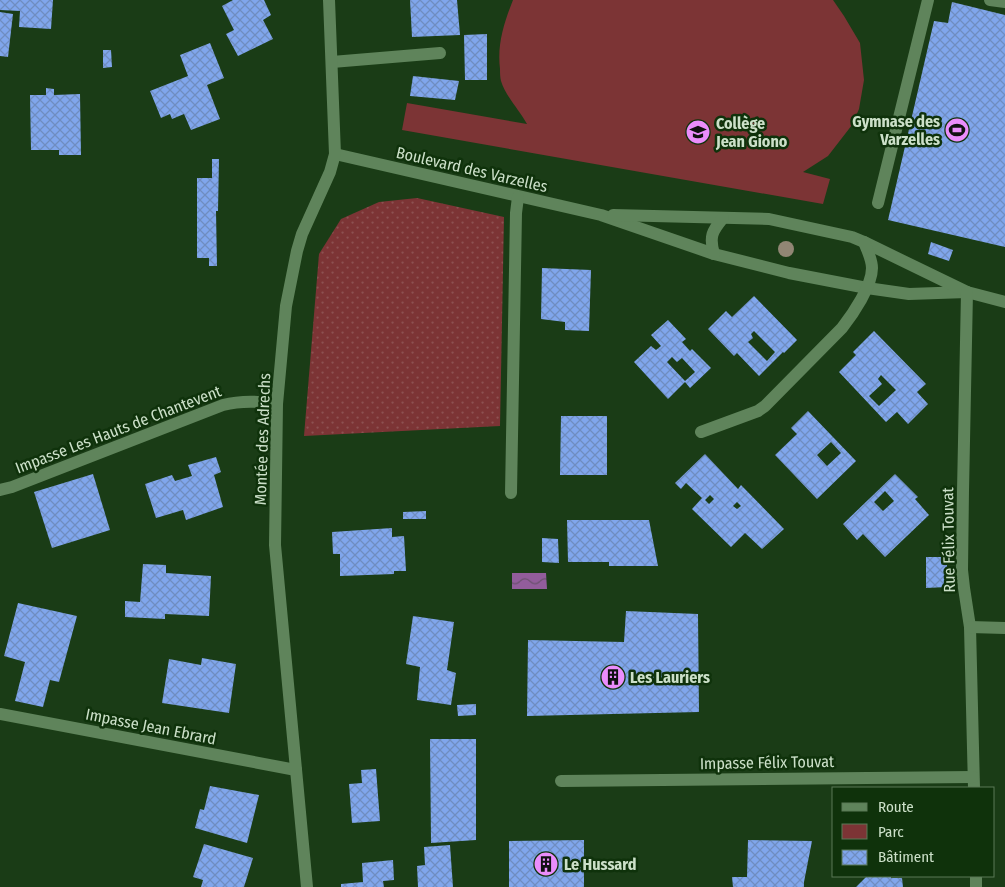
<svg xmlns="http://www.w3.org/2000/svg" width="1005" height="887" viewBox="0 0 1005 887" font-family="'Fira Sans Condensed',sans-serif">
	<style>
		.grass { fill: url(#grass-dots) }
		.park { fill: #7c3435 }
		.water { fill: url(#water-waves) }
		.building { fill: url(#building-cross-hatch); fill-rule: evenodd }
		.lines { fill: none; stroke-linecap: round; stroke-linejoin: round }
		.lane { stroke: #5f845b; stroke-width: 12 }
		.street { stroke: #5f845b; stroke-width: 12 }
		.tree { fill: #918674 }
		.labels { text-anchor: middle; stroke-width: 5; stroke-linejoin: round; paint-order: stroke }
		.poi-label { font-size: 16px; font-weight: bold; fill: #cce0c9; stroke: #0f320b; text-anchor: start }
		.street-label { font-size: 16px; fill: #cce0c9; stroke: #0f320b }
	</style>
	<defs>
		<pattern id="grass-dots" width="8" height="8" patternUnits="userSpaceOnUse" patternTransform="scale(1.25)"><rect width="8" height="8" fill="#7c3435"/><path d="M2 2h.1M6 6h.1" fill="none" stroke="#8d5151" stroke-width="1.8" stroke-linecap="round"/></pattern>
		<pattern id="water-waves" width="16" height="10" patternUnits="userSpaceOnUse" patternTransform="scale(1.25)"><rect width="16" height="10" fill="#925d9b"/><path d="M0 5q4-4 8 0t8 0" fill="none" stroke="#6c5170"/></pattern>
		<pattern id="building-cross-hatch" width="8" height="8" patternUnits="userSpaceOnUse" patternTransform="scale(1.25)"><rect width="8" height="8" fill="#80a6ec"/><path d="M0 0l8 8M0 8l8-8" fill="none" stroke="#6f8dc0"/></pattern>
	</defs>
	<rect width="100%" height="100%" fill="#1a3c16"/>
	<!-- grass -->
	<polygon class="grass" points="417,198 504,217 500,426 304,436 319,254 341,219 379,202"/>
	<!-- park -->
	<path class="park" d="M513 0H833L844 16 860 43 864 80 859 109 852 125 828 156 803 172 830 179 823 204 402 130 407 103 527 124C520 111 505 95 501 81 500 77 500 73 500 69 497 44 504 23 513 0Z"/>
	<!-- water -->
	<polygon class="water" points="512,573 546,573 547,589 512,589"/>
	<!-- building -->
	<g class="building">
		<polygon points="0,0 53,0 51,29 19,27 20,11 0,10"/>
		<polygon points="233,0 264,0 271,15 263,20 273,39 238,56 226,34 234,30 222,6"/>
		<polygon points="410,0 457,0 460,35 412,37"/>
		<polygon points="952,2 1005,15 1005,247 888,220 934,21 948,23"/>
		<polygon points="0,12 13,14 8,57 0,56"/>
		<polygon points="487,34 487,80 465,80 464,35"/>
		<polygon points="210,43 224,78 207,85 220,119 191,130 184,114 172,119 170,114 161,118 150,91 188,76 180,55"/>
		<polygon points="103,50 111,50 112,67 103,68"/>
		<polygon points="413,76 459,81 455,100 410,96"/>
		<polygon points="46,88 54,89 54,95 80,94 81,155 59,155 59,150 31,150 30,95 46,95"/>
		<polygon points="212,159 219,159 218,211 216,211 217,266 209,266 209,258 197,258 197,178 212,178"/>
		<polygon points="931,242 953,250 949,261 928,254"/>
		<polygon points="542,268 591,270 589,331 565,330 565,322 541,319"/>
		<path d="M754 296 797 340 784 353 783 352 759 376 737 353 734 356 708 329 726 311 732 317ZM754 331 775 352 767 361 748 342 753 338 751 334Z"/>
		<path d="M668 320 686 339 682 342 690 351 692 349 711 368 690 388 685 382 668 399 634 362 651 346 656 350 661 346 651 335ZM672 357 677 362 682 358 695 372 685 381 667 362Z"/>
		<path d="M874 331 926 384 917 392 928 404 908 424 897 412 886 422 839 372 856 355 853 352ZM881 375 896 390 879 406 869 396 882 384 878 379Z"/>
		<path d="M808 411 856 461 817 499 775 455 797 434 791 428ZM831 442 841 453 827 466 817 455Z"/>
		<polygon points="561,416 607,416 607,475 560,475"/>
		<path d="M705 454 738 489 741 485 784 529 762 549 745 533 731 547 692 509 702 498 686 483 681 489 675 483ZM710 495 714 499 709 504 705 500ZM737 502 741 506 737 509 733 506Z"/>
		<polygon points="216,457 221,472 214,475 223,507 186,520 183,510 156,518 145,484 172,475 175,481 192,476 188,465"/>
		<polygon points="93,474 110,530 52,548 34,492"/>
		<path d="M895 474 918 497 915 499 929 515 885 557 863 534 857 540 843 524ZM885 491 894 501 883 511 874 502Z"/>
		<polygon points="426,511 426,519 403,519 403,512"/>
		<polygon points="567,520 649,520 658,566 609,566 609,562 568,562"/>
		<polygon points="392,528 392,537 404,536 406,571 394,571 394,574 340,576 340,554 333,554 332,532"/>
		<polygon points="542,538 558,539 559,563 542,562"/>
		<polygon points="926,557 947,557 947,587 926,588"/>
		<polygon points="143,564 166,565 166,573 211,576 209,616 165,614 165,619 125,617 125,601 140,602"/>
		<polygon points="18,603 77,616 59,682 50,680 43,707 15,701 25,662 4,656"/>
		<polygon points="626,611 698,614 699,712 527,716 528,640 624,642"/>
		<polygon points="413,616 454,622 447,670 456,673 451,705 417,700 420,667 406,664"/>
		<polygon points="202,658 236,664 229,713 162,703 169,659 201,665"/>
		<polygon points="476,704 476,715 458,716 457,705"/>
		<polygon points="430,739 476,739 476,840 431,843"/>
		<polygon points="376,769 380,821 352,823 349,784 362,783 361,770"/>
		<polygon points="210,786 259,795 247,843 195,828 200,809 204,810"/>
		<polygon points="584,840 584,887 509,887 509,841"/>
		<polygon points="748,840 812,841 804,882 804,887 733,887 732,877 747,877"/>
		<polygon points="204,844 253,858 244,887 201,887 203,880 193,877"/>
		<polygon points="450,845 453,887 418,887 417,866 425,865 424,847"/>
		<polygon points="393,860 394,880 383,881 384,887 341,887 341,884 363,882 362,863"/>
		<polygon points="867,876 891,876 891,878 902,878 903,887 856,887"/>
	</g>
	<g class="lines">
		<!-- lane -->
		<g class="lane">
			<polyline points="990,0 1005,2"/>
			<polyline points="332,62 440,53"/>
			<polyline points="878,203 928,0"/>
			<polyline points="0,714 296,770"/>
		</g>
		<!-- street -->
		<g class="street">
			<polyline points="335,154 601,215 714,254 789,273 867,288 909,294 967,292"/>
			<polyline points="613,215 769,219 852,237 864,242 967,292 1005,302"/>
			<path d="M714 254C709 237 712 231 723 218"/>
			<polyline points="967,292 963,491 962,570 964,588 970,627 974,788"/>
			<path d="M701 432 758 411 765 406 842 328C853 314 872 286 872 268 872 259 867 250 864 242"/>
			<path d="M0 490 12 487 223 405C242 400 259 401 277 404"/>
			<polyline points="511,493 516,213 518,197"/>
			<polyline points="970,627 1005,628"/>
			<polyline points="561,781 973,777"/>
			<polyline points="976,876 976,887"/>
			<polyline points="307,887 275,545 277,404 286,306 297,251 302,234 330,172 335,154 329,0"/>
		</g>
	</g>
	<!-- trees -->
	<circle class="tree" cx="786" cy="249" r="8"/>
	<!-- icons -->
	<defs>
		<symbol id="stadium-disc" viewBox="-11 -11 22 22"><circle r="9.5" fill="#eb8dfb" stroke="#0f320b"/><path d="M0-5a6.5 5 0 1 0 0 10a6.5 5 0 1 0 0-10ZM-3.5-1.8h7v3.6h-7Z" fill="#111"/></symbol>
		<symbol id="school-disc" viewBox="-11 -11 22 22"><circle r="9.5" fill="#eb8dfb" stroke="#0f320b"/><path d="M0-5L7-2L0 1L-7-2ZM-4 1L0 2.5L4 1V4Q0 6-4 4Z" fill="#111"/></symbol>
		<symbol id="building-disc" viewBox="-11 -11 22 22"><circle r="9.5" fill="#eb8dfb" stroke="#0f320b"/><path d="M-4-6H4V6H1V3H-1V6H-4ZM-2.5-4.3h1.7v1.8h-1.7ZM.8-4.3h1.7v1.8H.8ZM-2.5-1h1.7V.8h-1.7ZM.8-1h1.7V.8H.8Z" fill="#111"/></symbol>
	</defs>
	<g fill-rule="evenodd">
		<use href="#stadium-disc" x="943" y="116" width="28" height="28"/>
		<use href="#school-disc" x="684" y="118" width="28" height="28"/>
		<use href="#building-disc" x="599" y="663" width="28" height="28"/>
		<use href="#building-disc" x="532" y="850" width="28" height="28"/>
	</g>
	<g class="labels">
		<!-- poi labels -->
		<g class="poi-label">
			<text x="940" y="127" text-anchor="end">Gymnase des<tspan x="940" dy="18">Varzelles</tspan></text>
			<text x="716" y="129">Collège<tspan x="716" dy="18">Jean Giono</tspan></text>
			<text x="630" y="683">Les Lauriers</text>
			<text x="564" y="870">Le Hussard</text>
		</g>
		<!-- street labels -->
		<g class="street-label">
			<text transform="translate(472 169) rotate(13)" y="6">Boulevard des Varzelles</text>
			<text transform="translate(118 429) rotate(-21)" y="6">Impasse Les Hauts de Chantevent</text>
			<text transform="translate(262 439) rotate(-88)" y="6">Montée des Adrechs</text>
			<text transform="translate(948 540) rotate(-91)" y="6">Rue Félix Touvat</text>
			<text transform="translate(151 726) rotate(11)" y="6">Impasse Jean Ebrard</text>
			<text transform="translate(767 762) rotate(-1)" y="6">Impasse Félix Touvat</text>
		</g>
	</g>
	<!-- legend -->
	<rect x="832" y="787" width="162" height="90" fill="#0f320b" stroke="#5b7857"/>
	<rect x="842" y="803" width="25" height="8" fill="#5f845b" stroke="#5b7857"/>
	<text x="878" y="812" font-size="15" fill="#cce0c9">Route</text>
	<rect x="842" y="824" width="25" height="15" fill="#7c3435" stroke="#5b7857"/>
	<text x="878" y="837" font-size="15" fill="#cce0c9">Parc</text>
	<rect x="842" y="850" width="25" height="15" fill="url(#building-cross-hatch)" stroke="#5b7857"/>
	<text x="878" y="862" font-size="15" fill="#cce0c9">Bâtiment</text>
</svg>
